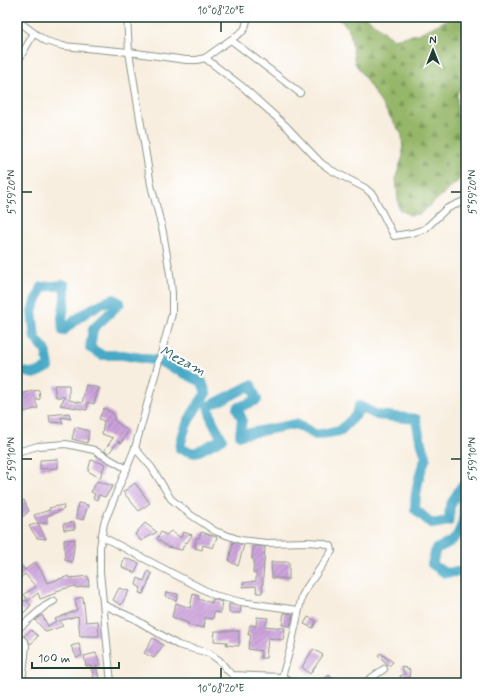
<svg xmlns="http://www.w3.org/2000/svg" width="483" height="700" viewBox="0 0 483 700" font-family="Mynerve,sans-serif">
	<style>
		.forest { fill: url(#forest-firs); stroke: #5a7a4f }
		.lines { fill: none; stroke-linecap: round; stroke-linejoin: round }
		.river { stroke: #46a9c6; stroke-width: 10 }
		.building { fill: url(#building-hatch) }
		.minor-casing { stroke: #8c968a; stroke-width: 8 }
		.minor { stroke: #fff; stroke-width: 6 }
		.ticks { fill: none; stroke: #1f3d34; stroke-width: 1.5 }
		.labels { text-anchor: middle; stroke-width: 4; stroke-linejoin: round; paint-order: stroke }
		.water-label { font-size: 14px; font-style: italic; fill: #2d6367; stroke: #fff }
		.neatline { fill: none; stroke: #1f3d34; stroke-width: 1.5 }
		.ticks-label { font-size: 10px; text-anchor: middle; fill: #1f3d34 }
	</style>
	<defs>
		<pattern id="forest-firs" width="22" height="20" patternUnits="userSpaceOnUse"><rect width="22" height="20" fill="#96b76a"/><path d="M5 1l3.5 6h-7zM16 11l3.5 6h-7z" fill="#7a9658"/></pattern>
		<pattern id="building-hatch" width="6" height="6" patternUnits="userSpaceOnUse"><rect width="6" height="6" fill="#cca1dc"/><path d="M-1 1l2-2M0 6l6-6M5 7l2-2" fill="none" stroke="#a584b3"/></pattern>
	</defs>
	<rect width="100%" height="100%" fill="#fff"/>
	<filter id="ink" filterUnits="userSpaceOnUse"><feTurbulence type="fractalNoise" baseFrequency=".025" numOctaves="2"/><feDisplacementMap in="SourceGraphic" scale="8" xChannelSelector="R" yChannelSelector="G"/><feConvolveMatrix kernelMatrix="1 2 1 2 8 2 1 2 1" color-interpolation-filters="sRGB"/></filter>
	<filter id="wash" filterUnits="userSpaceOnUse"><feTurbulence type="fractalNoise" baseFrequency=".012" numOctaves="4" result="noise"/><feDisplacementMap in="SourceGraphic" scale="16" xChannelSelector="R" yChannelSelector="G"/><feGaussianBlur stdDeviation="0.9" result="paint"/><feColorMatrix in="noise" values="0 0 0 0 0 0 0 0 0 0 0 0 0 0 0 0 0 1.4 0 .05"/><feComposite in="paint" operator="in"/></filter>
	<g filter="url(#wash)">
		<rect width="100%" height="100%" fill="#f8eedf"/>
		<!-- forest -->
		<polygon class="forest" points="335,17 366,17 393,39 418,34 453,17 466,17 466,79 457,94 457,115 466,130 466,174 420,214 410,215 399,209 396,177 403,156 402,135 355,63 350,32 344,23"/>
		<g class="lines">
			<!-- river -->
			<path class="river" d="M17 370 34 374 49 367 46 351 35 338 32 311 42 287 65 285V299L62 318 63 331C79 316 93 306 114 299L120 303 93 329 90 348 102 355H123L159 361 202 382 206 393C193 412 183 426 180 449L195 453 222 439 212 420 208 406 220 401 251 385 257 400 237 408 242 419 240 435 296 424 316 435 340 431 356 415 359 406 377 415 416 419 419 435 426 457C419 474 415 490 415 509L432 524 449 521 450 506 461 487C465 503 466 525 455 538 451 543 442 546 436 549L432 564 445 573 466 571"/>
		</g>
		<g id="blocks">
			<!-- building -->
			<g class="building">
				<polygon points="54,385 69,385 69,400 82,403 86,385 99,388 94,404 88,402 87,410 60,405 65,397 56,397"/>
				<polygon points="39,390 40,399 35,400 38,408 17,414 17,402 21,401 19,394"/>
				<polygon points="104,408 115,415 114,420 128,431 121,443 118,441 109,453 104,451 113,438 102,434 104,421 99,419"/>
				<polygon points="69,413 71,419 61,417 63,423 50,422 49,415"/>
				<polygon points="75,427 89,431 87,443 72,439"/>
				<polygon points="58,459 58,468 40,469 40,460"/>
				<polygon points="91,460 105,464 100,478 88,471"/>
				<polygon points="97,481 113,486 105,497 99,495 97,500 93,498 95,494 91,492"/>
				<polygon points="135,483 150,503 139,511 123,492"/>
				<polygon points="24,500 29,511 17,522 17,502"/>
				<polygon points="78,503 88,505 83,520 76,518"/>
				<polygon points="63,505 64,509 47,516 47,523 38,523 34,515 50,510 49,508"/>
				<polygon points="74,522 75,529 64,530 63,524"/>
				<polygon points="38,523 46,539 37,538 29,526"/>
				<polygon points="145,523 157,532 141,541 135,534"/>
				<polygon points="171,531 181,538 183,532 192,535 187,543 185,542 182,550 168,547 157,539 161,532 166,535"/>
				<polygon points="201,532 217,537 213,548 203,545 202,550 195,548 196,537 199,538"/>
				<polygon points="75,539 72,562 65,560 64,540"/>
				<polygon points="233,542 244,545 238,566 229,561"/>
				<polygon points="253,546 265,547 262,593 257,593 256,586 243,587 243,583 256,581 256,573 253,573 254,560 252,559"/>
				<polygon points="124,558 139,563 135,573 122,567"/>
				<polygon points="17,562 25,570 35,562 42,572 47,583 69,576 70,578 88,576 89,586 76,588 75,586 56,591 56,593 40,599 38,593 28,601 24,594 36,587 25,574 17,581"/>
				<polygon points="271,562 289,562 289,579 272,578"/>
				<polygon points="148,571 152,574 143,594 139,593 141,588 136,585 138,578 144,581"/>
				<polygon points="119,588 129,591 121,605 113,600"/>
				<polygon points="166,592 178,594 176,601 165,596"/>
				<polygon points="193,594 199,596 198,599 212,603 213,599 222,602 220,613 214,612 213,619 205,618 204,628 188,625 188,623 172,617 176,603 190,608"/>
				<polygon points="83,597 86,622 98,621 99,636 80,636 78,616 59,621 63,626 46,632 35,620 42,615 48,626 56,621 55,619 77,610 75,599"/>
				<polygon points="25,600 31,605 24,613 19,606"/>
				<polygon points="229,604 241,607 240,613 229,613"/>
				<polygon points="284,613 293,614 290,626 282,625"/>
				<polygon points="257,617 268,618 265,626 285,628 283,640 268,638 266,658 261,658 261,651 248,649 251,635 248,635 250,625 256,626"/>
				<polygon points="308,617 316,621 313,628 304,624"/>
				<polygon points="31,630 38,636 31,644 24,636"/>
				<polygon points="215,631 239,631 239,646 226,645 227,642 214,641"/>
				<polygon points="153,638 163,645 154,658 144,653"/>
				<polygon points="79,644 82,655 77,658 71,646"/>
				<polygon points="313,649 323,655 310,674 302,667"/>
				<polygon points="96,653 101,666 96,666 99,678 94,679 91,666 86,666 84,656"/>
				<polygon points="380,653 393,662 389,666 378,655"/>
				<polygon points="401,666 410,670 409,679 402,680 400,676 405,674"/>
				<polygon points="329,675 335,683 321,683"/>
			</g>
		</g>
	</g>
	<g filter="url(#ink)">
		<use href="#blocks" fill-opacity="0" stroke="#8c968a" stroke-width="1"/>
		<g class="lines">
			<defs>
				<g id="minor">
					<polyline points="17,20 34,33 46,41 63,46 129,52 186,60 197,60 205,58 243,31 245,28 248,17"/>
					<polyline points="231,40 300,93"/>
					<polyline points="205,58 244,88 286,126 321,163 331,170 365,188 373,195 394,236 412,233 425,229 446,209 466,200"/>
					<polyline points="17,63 34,33"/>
					<polyline points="135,448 152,468 171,499 191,515 215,531 240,540 267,543 307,542 322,543 331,546 332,551 307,587 302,596 291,646 282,677"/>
					<polyline points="17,452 38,446 66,444 94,450 127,469"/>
					<polyline points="101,536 214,595 241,602 298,610"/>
					<polyline points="104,605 133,618 178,645 209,653 220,661 228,671 233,675 282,677 295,683"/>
					<polyline points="17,630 45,606 54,601"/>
					<polyline points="17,636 25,642 26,646 22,683"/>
					<polyline points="111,683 100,572 100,547 104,523 135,448 172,314 172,293 170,274 163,232 151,185 129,52 127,17"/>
					<polyline points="364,683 384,669"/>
				</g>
			</defs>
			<!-- minor casing -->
			<use href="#minor" class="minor-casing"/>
			<!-- minor -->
			<use href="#minor" class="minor"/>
		</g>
	</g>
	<!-- ticks -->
	<path class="ticks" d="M221 22V32M22 192H32M451 192H461M22 459H32M451 459H461M221 668V678"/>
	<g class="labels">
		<!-- water labels -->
		<g class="water-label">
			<text transform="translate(183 360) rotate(27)" y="5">Mezam</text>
		</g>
	</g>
	<!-- margin -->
	<rect width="483" height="700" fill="none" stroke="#fff" stroke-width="44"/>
	<!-- north arrow -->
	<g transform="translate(433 50)" stroke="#ffffff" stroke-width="3" paint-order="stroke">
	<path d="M0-3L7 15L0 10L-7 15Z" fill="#1f3d34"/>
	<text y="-6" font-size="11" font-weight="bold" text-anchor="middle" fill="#1f3d34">N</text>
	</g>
	<!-- scale -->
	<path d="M32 662v6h87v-6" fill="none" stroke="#1f3d34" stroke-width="2"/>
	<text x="38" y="662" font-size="12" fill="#1f3d34" stroke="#ffffff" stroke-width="3" paint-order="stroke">100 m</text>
	<rect x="22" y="22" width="439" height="656" class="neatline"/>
	<g class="ticks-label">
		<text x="221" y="14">10°08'20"E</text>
		<text transform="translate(11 192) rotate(-90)" y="4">5°59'20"N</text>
		<text transform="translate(472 192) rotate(-90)" y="4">5°59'20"N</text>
		<text transform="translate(11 459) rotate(-90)" y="4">5°59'10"N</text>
		<text transform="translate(472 459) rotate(-90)" y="4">5°59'10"N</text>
		<text x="221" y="692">10°08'20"E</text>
	</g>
</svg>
